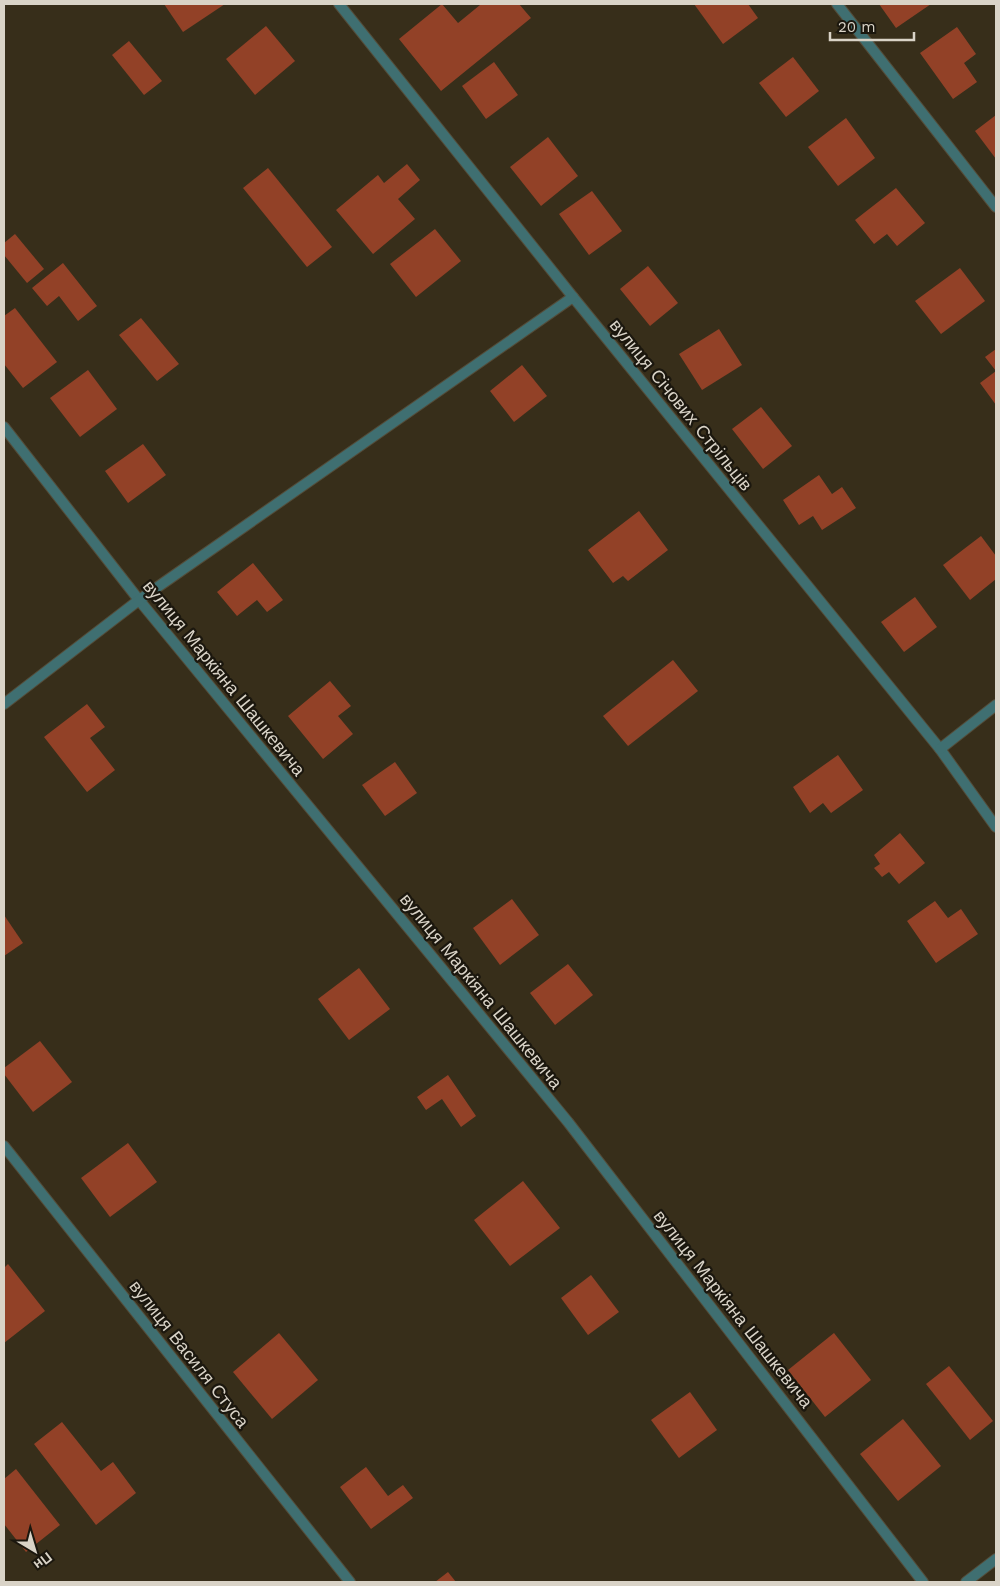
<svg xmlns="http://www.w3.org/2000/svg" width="1000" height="1586" viewBox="0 0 1000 1586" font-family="'Work Sans',sans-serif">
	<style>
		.building { fill: #924127 }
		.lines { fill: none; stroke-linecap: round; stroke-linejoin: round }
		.street-casing { stroke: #544c39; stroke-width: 12 }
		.street { stroke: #3f6f71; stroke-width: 10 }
		.labels { text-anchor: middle; stroke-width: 4.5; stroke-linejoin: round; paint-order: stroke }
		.street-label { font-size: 18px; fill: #d9d3c7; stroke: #1b170e }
	</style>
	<rect width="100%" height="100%" fill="#372e1a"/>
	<!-- building -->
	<g class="building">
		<polygon points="164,4 225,4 183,32"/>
		<polygon points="442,4 458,23 480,5 479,4 519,4 531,18 441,91 399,39"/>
		<polygon points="694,4 748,4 758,18 723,44"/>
		<polygon points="879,4 931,4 896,28"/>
		<polygon points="266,26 295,61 255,95 226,59"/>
		<polygon points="957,27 976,54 964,63 977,82 953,99 920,53"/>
		<polygon points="129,41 162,81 144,95 112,55"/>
		<polygon points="793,57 819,91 786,117 759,83"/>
		<polygon points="494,62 518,95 486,119 462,86"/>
		<polygon points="996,115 996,159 975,131"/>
		<polygon points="846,118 875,158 838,186 808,147"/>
		<polygon points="548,137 578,176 541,206 510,167"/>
		<polygon points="407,164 420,180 398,199 415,219 373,254 336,210 378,175 384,183"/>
		<polygon points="268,168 332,247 307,267 243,188"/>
		<polygon points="896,188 925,223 897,246 887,234 874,244 855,220"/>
		<polygon points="592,191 622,231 589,255 559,214"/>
		<polygon points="435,229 461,261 416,297 390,264"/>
		<polygon points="15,234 44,269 27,283 4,255 4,243"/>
		<polygon points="63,263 97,306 78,321 59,296 47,306 32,288"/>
		<polygon points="648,266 678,303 650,326 620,289"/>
		<polygon points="960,268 985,301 941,334 915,301"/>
		<polygon points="15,308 57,362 23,388 4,364 4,316"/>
		<polygon points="141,318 179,364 157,381 119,335"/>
		<polygon points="719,329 742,365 702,390 679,354"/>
		<polygon points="996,349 996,405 980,383 996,371 985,357"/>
		<polygon points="522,365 547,396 514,422 490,391"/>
		<polygon points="88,370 117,409 80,437 50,398"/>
		<polygon points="761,407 792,446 763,469 732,429"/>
		<polygon points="143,444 166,475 128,503 105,471"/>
		<polygon points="819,475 832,494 842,487 856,508 822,530 813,516 799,525 783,500"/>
		<polygon points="639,511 668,550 628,581 623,576 613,583 588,550"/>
		<polygon points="981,536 996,556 996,579 970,600 943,565"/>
		<polygon points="253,563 283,600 267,612 257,600 237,616 217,592"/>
		<polygon points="915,597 937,627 904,652 881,622"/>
		<polygon points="673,660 698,691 628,746 603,716"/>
		<polygon points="330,681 351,706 338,716 353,734 323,759 288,716"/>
		<polygon points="87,704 105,727 90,738 115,770 87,792 44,737"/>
		<polygon points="838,755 863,790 831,813 823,803 810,813 793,787"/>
		<polygon points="395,762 417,793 385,816 362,785"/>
		<polygon points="900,833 925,863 899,884 889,872 882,877 874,868 880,864 874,855"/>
		<polygon points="512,899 539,935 500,965 473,928"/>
		<polygon points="935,901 948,918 961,909 978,934 936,963 907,921"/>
		<polygon points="4,915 23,943 4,956"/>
		<polygon points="568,964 593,995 555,1025 530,993"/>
		<polygon points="359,968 390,1009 349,1040 318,999"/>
		<polygon points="40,1041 72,1082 33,1112 4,1074 4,1068"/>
		<polygon points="448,1075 476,1116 461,1127 442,1099 426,1110 417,1097"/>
		<polygon points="128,1143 157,1182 110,1217 81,1178"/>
		<polygon points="523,1181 560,1228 510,1266 474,1220"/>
		<polygon points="8,1264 45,1311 4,1343 4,1268"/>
		<polygon points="591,1275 619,1312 588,1335 561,1298"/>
		<polygon points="279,1333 318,1380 272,1419 233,1372"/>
		<polygon points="834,1333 871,1380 825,1417 788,1370"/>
		<polygon points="949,1366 993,1421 970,1440 926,1384"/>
		<polygon points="690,1392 717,1430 679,1458 651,1420"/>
		<polygon points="903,1419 941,1466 898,1501 860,1454"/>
		<polygon points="62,1422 101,1471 113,1462 136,1493 96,1525 34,1444"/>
		<polygon points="366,1467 388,1496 403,1485 413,1498 371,1529 340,1487"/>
		<polygon points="16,1469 60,1525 26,1552 4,1524 4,1479"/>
		<polygon points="448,1572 456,1582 435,1582"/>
	</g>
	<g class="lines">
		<defs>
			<g id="street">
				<polyline points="339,4 573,297 940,749 996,827"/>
				<polyline points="837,4 996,207"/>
				<polyline points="4,427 139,600 568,1122 923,1582"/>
				<polyline points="4,704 139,600 573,297"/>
				<polyline points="940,749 996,705"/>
				<polyline points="4,1146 350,1582"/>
				<polyline points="966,1582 996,1559"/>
			</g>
		</defs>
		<!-- street casing -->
		<use href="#street" class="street-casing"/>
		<!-- street -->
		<use href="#street" class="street"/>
	</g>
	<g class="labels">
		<!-- street labels -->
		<g class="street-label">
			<text transform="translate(681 405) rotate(51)" y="6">вулиця Січових Стрільців</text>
			<text transform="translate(224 678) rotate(51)" y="6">вулиця Маркіяна Шашкевича</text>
			<text transform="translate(481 991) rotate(51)" y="6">вулиця Маркіяна Шашкевича</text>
			<text transform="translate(733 1309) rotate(52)" y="6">вулиця Маркіяна Шашкевича</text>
			<text transform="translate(189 1354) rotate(52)" y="6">вулиця Василя Стуса</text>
		</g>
	</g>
	<!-- border -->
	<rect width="1000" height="1586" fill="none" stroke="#d9d3c7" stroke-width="10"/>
	<!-- north arrow -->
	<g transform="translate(35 1551) rotate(142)" stroke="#1b170e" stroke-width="4" paint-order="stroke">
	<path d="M0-4L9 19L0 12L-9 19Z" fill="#d9d3c7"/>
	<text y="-8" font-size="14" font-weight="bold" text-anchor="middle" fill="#d9d3c7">Пн</text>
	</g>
	<!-- scale -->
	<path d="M830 32v8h84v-8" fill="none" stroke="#d9d3c7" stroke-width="2.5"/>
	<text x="838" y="32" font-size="15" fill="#d9d3c7" stroke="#1b170e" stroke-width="4" paint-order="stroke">20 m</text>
</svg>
